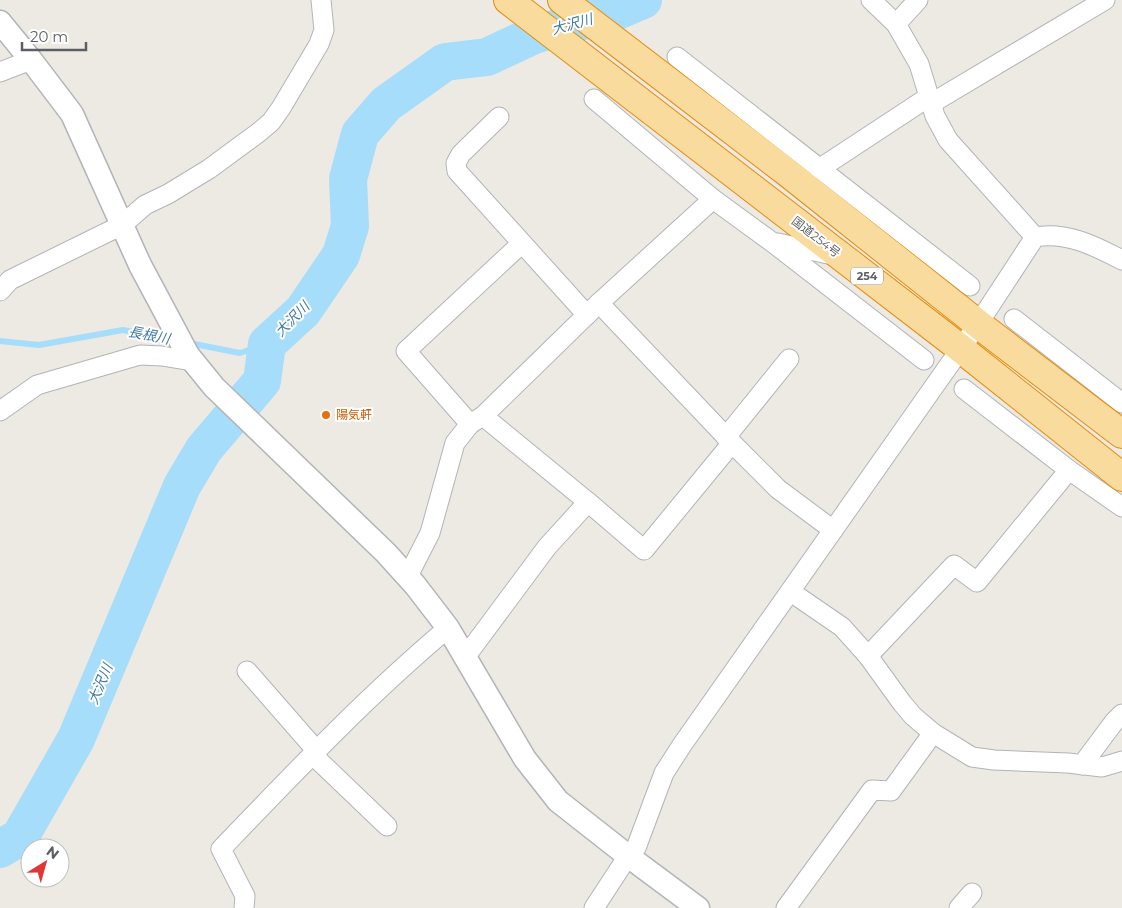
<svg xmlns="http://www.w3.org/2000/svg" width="1122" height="908" viewBox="0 0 1122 908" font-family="Montserrat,'Noto Sans JP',sans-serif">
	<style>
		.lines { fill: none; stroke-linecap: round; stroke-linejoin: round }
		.stream { stroke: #a6ddfa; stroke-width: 6 }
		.river { stroke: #a6ddfa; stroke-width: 38 }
		.minor-casing { stroke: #b1b4b8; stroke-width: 21 }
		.tertiary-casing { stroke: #b1b4b8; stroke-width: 25 }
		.trunk-casing { stroke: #e58c0c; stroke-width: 30 }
		.minor { stroke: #fff; stroke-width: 19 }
		.tertiary { stroke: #fff; stroke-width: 22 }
		.trunk { stroke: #f9dc9d; stroke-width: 28 }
		.food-dot { fill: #e8710a; stroke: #fff; stroke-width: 2 }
		.labels { text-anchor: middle; stroke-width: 4; stroke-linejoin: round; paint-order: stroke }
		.shield { fill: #fff; stroke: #8c8f92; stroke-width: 1 }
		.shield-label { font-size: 11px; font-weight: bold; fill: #5b5f63 }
		.street-label { font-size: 12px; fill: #5b5f63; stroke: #fff }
		.food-label { font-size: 12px; fill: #c56008; stroke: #fff; text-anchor: start }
		.water-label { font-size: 14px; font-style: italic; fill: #417aa3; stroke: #fff }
	</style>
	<rect width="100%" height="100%" fill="#edeae3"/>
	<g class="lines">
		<!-- stream -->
		<g class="stream">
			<polyline points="0,341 39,345 123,330 174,340"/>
			<polyline points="189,343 240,353 267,344"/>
		</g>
		<!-- river -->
		<polyline class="river" points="0,849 20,837 76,739 182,486 204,449 262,381 267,344 303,311 341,255 350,226 348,179 360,134 386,104 445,62 487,57 534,35 617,11 643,0"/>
		<defs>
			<g id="minor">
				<polyline points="871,0 896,24 919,64 935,116 948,140 1035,237"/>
				<polyline points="896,24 918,0"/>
				<polyline points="677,57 970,286"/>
				<polyline points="0,72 31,60"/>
				<polyline points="594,99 713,199 772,242 924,360"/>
				<polyline points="932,103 1105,0"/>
				<polyline points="499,117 461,154 456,163 457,171 587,315"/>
				<polyline points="819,169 930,96"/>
				<polyline points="778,243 837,256"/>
				<polyline points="0,291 10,280 122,225 145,205 168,194 209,169 258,133 271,122 281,108 319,44 324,30 321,0"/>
				<polyline points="599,303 732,443 778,489 833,530"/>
				<polyline points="1014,319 1122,403"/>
				<polyline points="964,389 1069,470 1122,507"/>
				<polyline points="0,411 37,385 140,355 162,356 192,361"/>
				<polyline points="483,416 588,502 644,550 732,443"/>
				<polyline points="470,424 406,351 521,244"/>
				<polyline points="726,437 789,359"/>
				<polyline points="408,576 430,533 455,443 470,424 483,416 599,303 713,199"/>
				<polyline points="791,592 842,627 868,656 902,703 913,716 933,733 972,757 994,760 1068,763 1102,767 1122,761"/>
				<polyline points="466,656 547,547 588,502"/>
				<polyline points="868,656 954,565 977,582 1069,470"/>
				<polyline points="247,671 316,750 318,760 387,826"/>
				<polyline points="1082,765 1114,722 1122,714"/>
				<path d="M244 908 245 896 221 849C294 773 367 696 448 628"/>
				<path d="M594 908 628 856 636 848 664 773 682 745 978 324 1035 237C1066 231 1095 246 1122 260"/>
				<polyline points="786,908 872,790 891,791 933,733"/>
				<polyline points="959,908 972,893"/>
			</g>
			<polyline id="tertiary" points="0,22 31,60 72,114 140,265 188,355 214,387 386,553 415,585 448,628 525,759 558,801 628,856 698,908"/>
			<g id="trunk">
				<polyline points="508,0 960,348 1122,477"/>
				<polyline points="562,0 788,173 978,324 1122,434"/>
			</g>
		</defs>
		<!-- minor casing -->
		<use href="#minor" class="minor-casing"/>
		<!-- tertiary casing -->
		<use href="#tertiary" class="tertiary-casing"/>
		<!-- trunk casing -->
		<use href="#trunk" class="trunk-casing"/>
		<!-- minor -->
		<use href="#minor" class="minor"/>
		<!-- tertiary -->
		<use href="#tertiary" class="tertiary"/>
		<!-- trunk -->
		<use href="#trunk" class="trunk"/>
	</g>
	<!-- markers -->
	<circle class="food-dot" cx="326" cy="415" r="5"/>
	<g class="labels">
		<!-- shield labels -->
		<rect class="shield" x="851" y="267.5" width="32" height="17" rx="4"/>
		<g class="shield-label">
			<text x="867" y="280">254</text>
		</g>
		<!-- street labels -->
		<g class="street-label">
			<text transform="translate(816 237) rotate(38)" y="4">国道254号</text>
		</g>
		<!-- food labels -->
		<g class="food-label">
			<text x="336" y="419">陽気軒</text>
		</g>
		<!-- water labels -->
		<g class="water-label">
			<text transform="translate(572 24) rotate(-16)" y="5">大沢川</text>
			<text transform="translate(292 319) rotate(-46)" y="5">大沢川</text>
			<text transform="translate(149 335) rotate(11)" y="5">長根川</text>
			<text transform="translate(100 684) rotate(-67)" y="5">大沢川</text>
		</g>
	</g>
	<!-- north arrow -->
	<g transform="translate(45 863) rotate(37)"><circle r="24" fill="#ffffff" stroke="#bdbfc1"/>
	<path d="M0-4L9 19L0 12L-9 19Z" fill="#e03639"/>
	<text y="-8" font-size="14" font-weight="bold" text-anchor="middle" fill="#5b5f63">N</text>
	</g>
	<!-- scale -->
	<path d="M22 42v8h64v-8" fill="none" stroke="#5b5f63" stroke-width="2.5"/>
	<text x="30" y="42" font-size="15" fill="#5b5f63" stroke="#ffffff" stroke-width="4" paint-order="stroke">20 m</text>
</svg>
